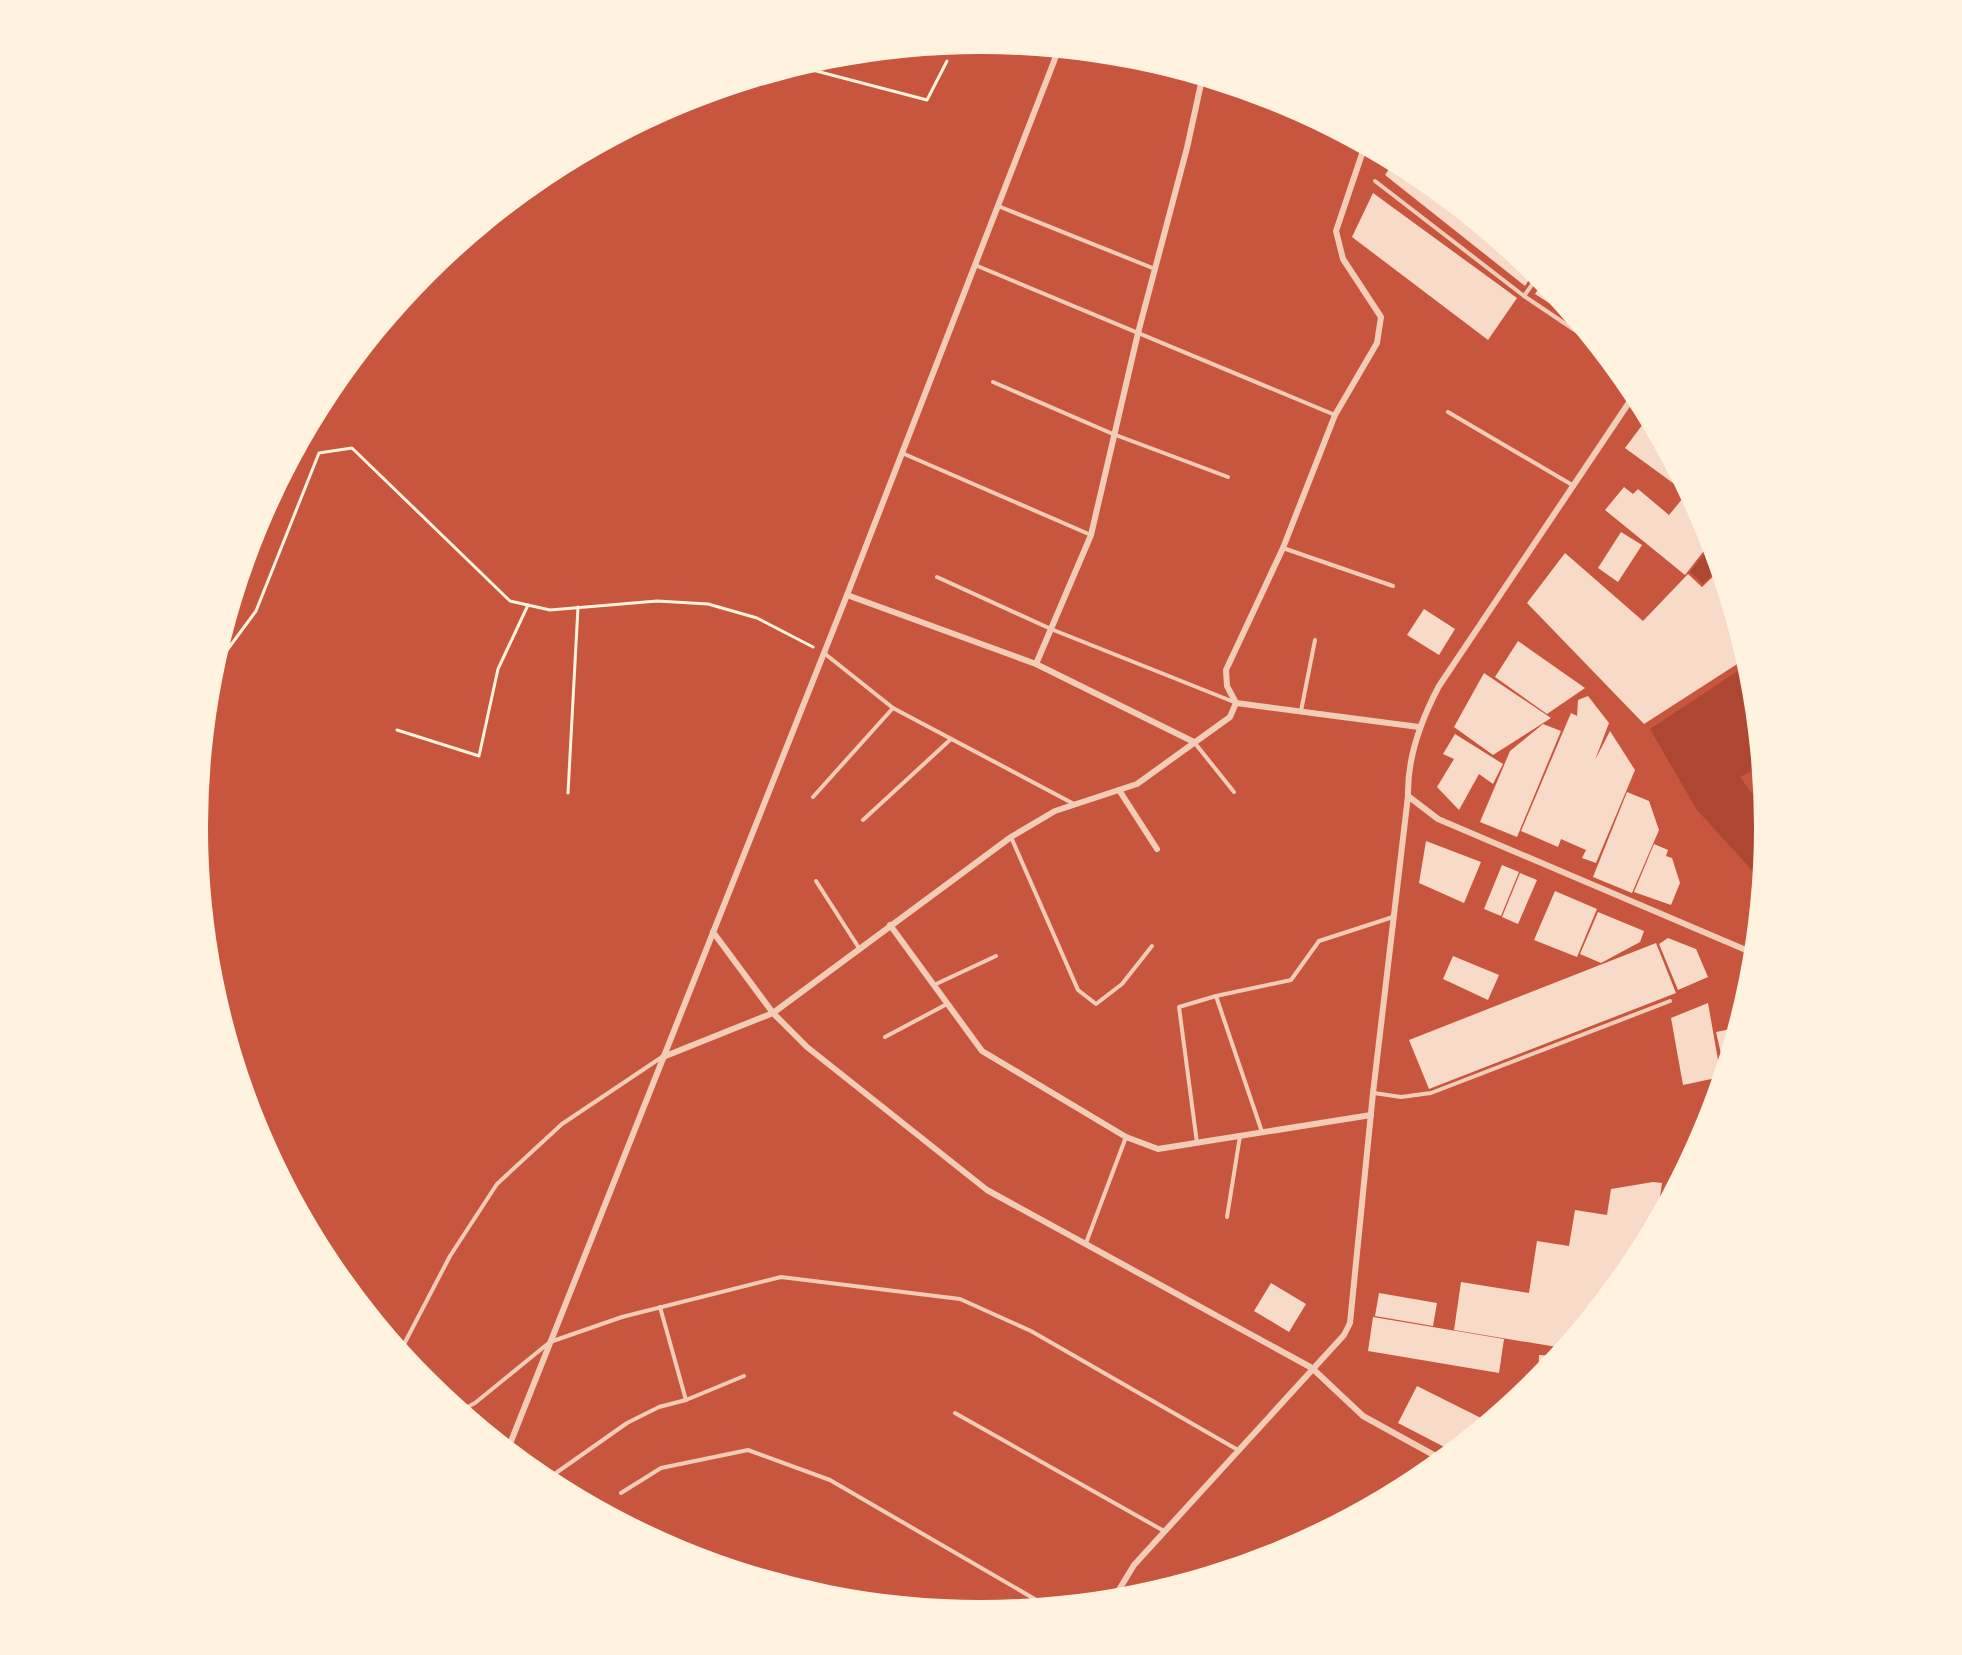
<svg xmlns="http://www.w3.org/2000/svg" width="1962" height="1655" viewBox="0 0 1962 1655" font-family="Inter,sans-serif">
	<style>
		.green { fill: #ae4732 }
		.building { fill: #f7dbc8 }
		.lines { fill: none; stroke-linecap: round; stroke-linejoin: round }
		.path { stroke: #fff3e0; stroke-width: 3 }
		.service { stroke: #f1ccb7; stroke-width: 4 }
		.minor { stroke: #f1ccb7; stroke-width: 6 }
	</style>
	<rect width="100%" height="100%" fill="#c8553d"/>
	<!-- green -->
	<g class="green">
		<polygon points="1711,546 1718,569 1703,584 1690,572"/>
		<polygon points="1747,665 1759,767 1740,777 1763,809 1765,828 1760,879 1697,810 1650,729"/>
	</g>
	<!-- building -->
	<g class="building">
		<polygon points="1393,163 1417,176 1534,272 1525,286 1385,175"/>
		<polygon points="1373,193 1517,298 1488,340 1352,237"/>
		<polygon points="1543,282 1571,317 1535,294"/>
		<polygon points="1646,420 1649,421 1688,494 1625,448"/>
		<polygon points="1624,487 1633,494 1638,489 1669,515 1683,498 1694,506 1710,543 1685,575 1605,510"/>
		<polygon points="1621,532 1642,545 1618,582 1598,568"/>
		<polygon points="1565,553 1643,621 1688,574 1702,587 1719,571 1745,659 1644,724 1527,603"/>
		<polygon points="1424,609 1455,629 1439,655 1407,635"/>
		<polygon points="1518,641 1585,688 1547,714 1495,677"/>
		<polygon points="1484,673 1551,718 1493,755 1454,727"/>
		<polygon points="1588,696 1609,723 1595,760 1610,731 1635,770 1596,863 1582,858 1586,850 1561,839 1558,847 1521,831 1571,713 1577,716 1578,700"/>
		<polygon points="1543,724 1561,731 1517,837 1480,822 1510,751"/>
		<polygon points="1455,734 1503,764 1493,784 1479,774 1459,810 1437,787 1454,759 1443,754"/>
		<polygon points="1627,792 1649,801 1659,830 1632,893 1593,877"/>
		<polygon points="1426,841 1481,862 1464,903 1419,883"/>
		<polygon points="1654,844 1668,850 1666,856 1672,858 1680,883 1671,905 1634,892"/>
		<polygon points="1502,865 1519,872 1501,916 1484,909"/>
		<polygon points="1520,873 1537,880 1518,924 1502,917"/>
		<polygon points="1555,891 1597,909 1577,957 1534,940"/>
		<polygon points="1598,912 1644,931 1640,942 1601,963 1580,954"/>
		<polygon points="1668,938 1696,949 1708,977 1678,990 1659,944"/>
		<polygon points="1656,943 1676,993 1429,1089 1409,1040"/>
		<polygon points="1453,956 1499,975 1488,1000 1443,979"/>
		<polygon points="1708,1003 1721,1077 1683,1085 1671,1018"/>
		<polygon points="1735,1028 1733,1035 1724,1067 1716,1032"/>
		<polygon points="1653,1182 1662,1183 1657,1218 1633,1263 1563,1348 1454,1330 1461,1282 1529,1293 1537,1241 1569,1246 1575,1210 1607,1215 1611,1189"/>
		<polygon points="1271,1283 1306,1304 1289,1332 1254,1311"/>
		<polygon points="1379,1293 1437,1303 1433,1326 1375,1316"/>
		<polygon points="1373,1317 1504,1339 1499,1373 1368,1351"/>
		<polygon points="1539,1355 1557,1356 1538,1379"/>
		<polygon points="1417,1386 1485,1420 1482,1426 1452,1451 1398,1423"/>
	</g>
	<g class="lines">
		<!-- path -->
		<g class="path">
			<polyline points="801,67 927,100 947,61"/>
			<polyline points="222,657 256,611 319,453 352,448 510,601 550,610 657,601 708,604 757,618 813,647"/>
			<polyline points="397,730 479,756 498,669 528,605"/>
			<polyline points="568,793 578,607"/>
		</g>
		<!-- service -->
		<g class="service">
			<polyline points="952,51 953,46"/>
			<polyline points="1375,181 1524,296 1591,341"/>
			<polyline points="998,206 1155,269"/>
			<polyline points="975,265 1335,415"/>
			<polyline points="1524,296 1538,276"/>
			<polyline points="993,382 1113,434 1228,477"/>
			<polyline points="1448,412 1574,486"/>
			<polyline points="902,453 1091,535"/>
			<polyline points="1283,548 1393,586"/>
			<polyline points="937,577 1051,629 1234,702"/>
			<polyline points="824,653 893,708 1074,804"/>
			<polyline points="1301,711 1315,640"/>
			<polyline points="1194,742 1234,792"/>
			<polyline points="813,797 893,708"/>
			<polyline points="863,820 951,739"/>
			<polyline points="1011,837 1078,990 1096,1004 1122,984 1152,946"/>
			<polyline points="816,881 859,948"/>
			<polyline points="934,985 996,956"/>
			<polyline points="1216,996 1262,1132"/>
			<polyline points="885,1037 947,1004"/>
			<polyline points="1374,1093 1401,1097 1431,1093 1670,1001"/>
			<polyline points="1197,1143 1179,1007 1216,996 1291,980 1319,941 1393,917"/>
			<polyline points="1227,1217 1240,1136"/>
			<polyline points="1086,1243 1126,1137"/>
			<polyline points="660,1307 686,1400"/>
			<polyline points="401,1350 450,1256 497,1184 562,1124 662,1057"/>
			<polyline points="462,1410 475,1403 550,1342 622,1317 781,1277 960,1299 1031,1331 1238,1450"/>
			<polyline points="955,1413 1164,1531"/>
			<polyline points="546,1480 627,1423 659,1407 686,1400 744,1376"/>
			<polyline points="621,1493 661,1468 748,1450 830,1480 1045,1605"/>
		</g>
		<!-- minor -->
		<g class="minor">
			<polyline points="847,595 1036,664 1194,742"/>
			<polyline points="1036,664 1091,535 1138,333 1187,148 1202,79"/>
			<polyline points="1236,703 1419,727"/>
			<polyline points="1119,790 1157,849"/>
			<polyline points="1408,796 1438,819 1753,953"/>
			<polyline points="890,925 982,1051 1126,1137 1158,1149 1371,1115"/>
			<polyline points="713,932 773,1013 807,1047 987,1190 1312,1368 1363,1416 1441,1459"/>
			<polyline points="663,1057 773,1013 1011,837 1055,811 1137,784 1230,717 1236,703 1227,686 1226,670 1283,548 1335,415 1377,343 1381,317 1343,259 1336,231 1364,148"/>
			<polyline points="508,1449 847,595 1058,51"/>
			<path d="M1114 1598 1134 1565 1344 1335 1350 1323 1373 1093 1408 796C1407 758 1421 720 1439 686L1634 395"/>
		</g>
	</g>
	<!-- crop -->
	<path d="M0 0H1962V1655H0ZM208 827a773 773 0 1 1 1546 0a773 773 0 1 1-1546 0Z" fill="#fff3e0" fill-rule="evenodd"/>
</svg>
